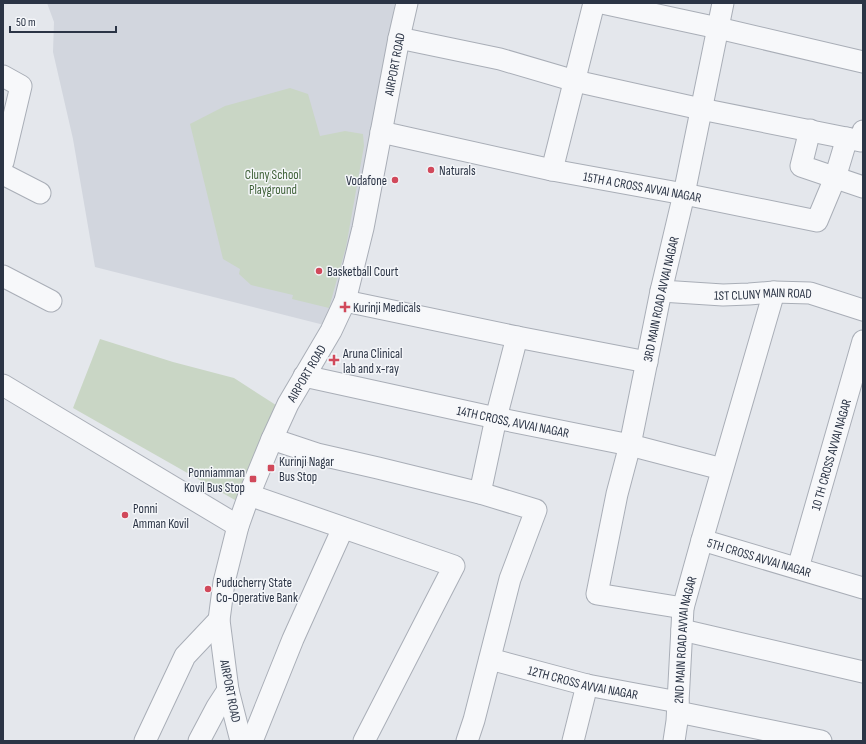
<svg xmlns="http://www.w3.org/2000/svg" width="866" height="744" viewBox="0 0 866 744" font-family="'Sofia Sans Condensed',sans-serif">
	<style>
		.built { fill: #d2d6de }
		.green { fill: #c9d6c5 }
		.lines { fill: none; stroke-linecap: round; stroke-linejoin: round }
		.minor-casing { stroke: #a9aeb7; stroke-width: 23 }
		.minor { stroke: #f7f8fa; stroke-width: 21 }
		.poi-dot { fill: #d1495b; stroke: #f4f6f9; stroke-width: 1.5 }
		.labels { text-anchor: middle; stroke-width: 3; stroke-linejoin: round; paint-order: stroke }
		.street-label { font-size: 13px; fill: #2b3445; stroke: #f4f6f9 }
		.poi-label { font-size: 13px; fill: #2b3445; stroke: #f4f6f9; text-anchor: start }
		.park-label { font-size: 13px; fill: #3f6138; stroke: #f4f6f9 }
	</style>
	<rect width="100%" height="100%" fill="#e4e7ec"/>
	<!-- built -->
	<polygon class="built" points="47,3 395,3 379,95 373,141 332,327 95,267 73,139 53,52 54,22"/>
	<!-- green -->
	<g class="green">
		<polygon points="290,88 308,94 320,136 345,131 363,134 364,146 346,247 329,308 292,299 293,295 251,285 239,274 240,269 223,259 190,124 225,106"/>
		<polygon points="100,339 173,362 234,378 279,407 242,504 73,408"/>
	</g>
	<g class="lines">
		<defs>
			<g id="minor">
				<polyline points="602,3 718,28 863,62"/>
				<polyline points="399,38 500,59 575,81 701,109 861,141 863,131"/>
				<polyline points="3,76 21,86 3,162"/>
				<polyline points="810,130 801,166 863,187"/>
				<path id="s1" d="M381 132 552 170 684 194 817 221 835 178 847 138"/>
				<polyline points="552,170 594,3"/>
				<polyline points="3,174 40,193"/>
				<polyline points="3,276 51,301"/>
				<path id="s2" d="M661 291 723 295 749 294 774 292 810 293 863 310"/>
				<path id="s3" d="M774 292 702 540 863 588"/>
				<polyline points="345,301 517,337 647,362"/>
				<path id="s4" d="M304 376 496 418 630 445 722 469"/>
				<polyline points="3,385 238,526"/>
				<polyline points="272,439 317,454 378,468 480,493 536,510 510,579 474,720 467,741"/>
				<polyline points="480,493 496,418 517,337"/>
				<polyline points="249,495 454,566 364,741"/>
				<path id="s5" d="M798 568 863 341"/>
				<path id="s6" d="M683 608 597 594 617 494 630 445 661 291 684 194 723 3"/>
				<polyline points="682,630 863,672"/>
				<path id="s7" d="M490 659 587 685 678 702"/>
				<polyline points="678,712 821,741"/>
				<polyline points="145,741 185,656 219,620"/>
				<polyline points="199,741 217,707 228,690"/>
				<path id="s8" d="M241 741 228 690 219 620 224 582 238 526 249 495 272 439 288 404 331 331 345 301 363 228 399 38 407 3"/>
				<polyline points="252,741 293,639 343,528"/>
				<polyline points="573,741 587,685"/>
				<path id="s9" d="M674 741 677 721 683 608 702 540"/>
			</g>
		</defs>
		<!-- minor casing -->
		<use href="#minor" class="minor-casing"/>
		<!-- minor -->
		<use href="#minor" class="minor"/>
	</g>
	<!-- markers -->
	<g class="poi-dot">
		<circle cx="431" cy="170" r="4"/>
		<circle cx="395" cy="180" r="4"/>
		<circle cx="319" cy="271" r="4"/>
		<path d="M343 301h4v4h4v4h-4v4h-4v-4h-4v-4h4z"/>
		<path d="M332 354h4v4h4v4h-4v4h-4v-4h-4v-4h4z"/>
		<rect x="267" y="464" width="8" height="8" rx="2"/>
		<rect x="249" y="475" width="8" height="8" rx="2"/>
		<circle cx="125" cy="515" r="4"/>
		<circle cx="208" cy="589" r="4"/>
	</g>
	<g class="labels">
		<!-- street labels -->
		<g class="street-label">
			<text dy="5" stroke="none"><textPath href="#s8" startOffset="711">AIRPORT ROAD</textPath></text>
			<text dy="5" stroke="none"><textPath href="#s1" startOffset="267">15TH A CROSS AVVAI NAGAR</textPath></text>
			<text dy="5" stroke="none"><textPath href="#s2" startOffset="102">1ST CLUNY MAIN ROAD</textPath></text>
			<text dy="5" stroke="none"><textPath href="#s6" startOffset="389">3RD MAIN ROAD AVVAI NAGAR</textPath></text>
			<text dy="5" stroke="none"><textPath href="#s8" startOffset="387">AIRPORT ROAD</textPath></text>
			<text dy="5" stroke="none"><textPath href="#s4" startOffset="214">14TH CROSS, AVVAI NAGAR</textPath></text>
			<text dy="5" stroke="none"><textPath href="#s5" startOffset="118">10 TH CROSS AVVAI NAGAR</textPath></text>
			<text dy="5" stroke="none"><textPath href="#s3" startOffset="318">5TH CROSS AVVAI NAGAR</textPath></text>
			<text dy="5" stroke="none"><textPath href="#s9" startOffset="102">2ND MAIN ROAD AVVAI NAGAR</textPath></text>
			<text dy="5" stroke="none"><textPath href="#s7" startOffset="96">12TH CROSS AVVAI NAGAR</textPath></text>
			<text transform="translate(231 691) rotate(79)" y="5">AIRPORT ROAD</text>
		</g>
		<!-- poi labels -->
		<g class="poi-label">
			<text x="439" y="175">Naturals</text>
			<text x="387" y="185" text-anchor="end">Vodafone</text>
			<text x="327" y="276">Basketball Court</text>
			<text x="353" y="312">Kurinji Medicals</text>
			<text x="343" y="358">Aruna Clinical<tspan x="343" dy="15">lab and x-ray</tspan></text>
			<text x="279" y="466">Kurinji Nagar<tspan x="279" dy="15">Bus Stop</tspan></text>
			<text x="245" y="477" text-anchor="end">Ponniamman<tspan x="245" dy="15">Kovil Bus Stop</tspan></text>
			<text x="133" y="513">Ponni<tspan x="133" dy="15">Amman Kovil</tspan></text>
			<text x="216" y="587">Puducherry State<tspan x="216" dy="15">Co-Operative Bank</tspan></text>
		</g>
		<!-- park labels -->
		<g class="park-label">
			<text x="273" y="179">Cluny School<tspan x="273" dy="15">Playground</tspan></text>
		</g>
	</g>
	<!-- border -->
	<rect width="866" height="744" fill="none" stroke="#2b3445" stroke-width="8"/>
	<!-- scale -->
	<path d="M10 26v6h106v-6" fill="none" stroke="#2b3445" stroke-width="2"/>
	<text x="16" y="26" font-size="12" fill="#2b3445" stroke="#f4f6f9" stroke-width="3" paint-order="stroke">50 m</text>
</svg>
